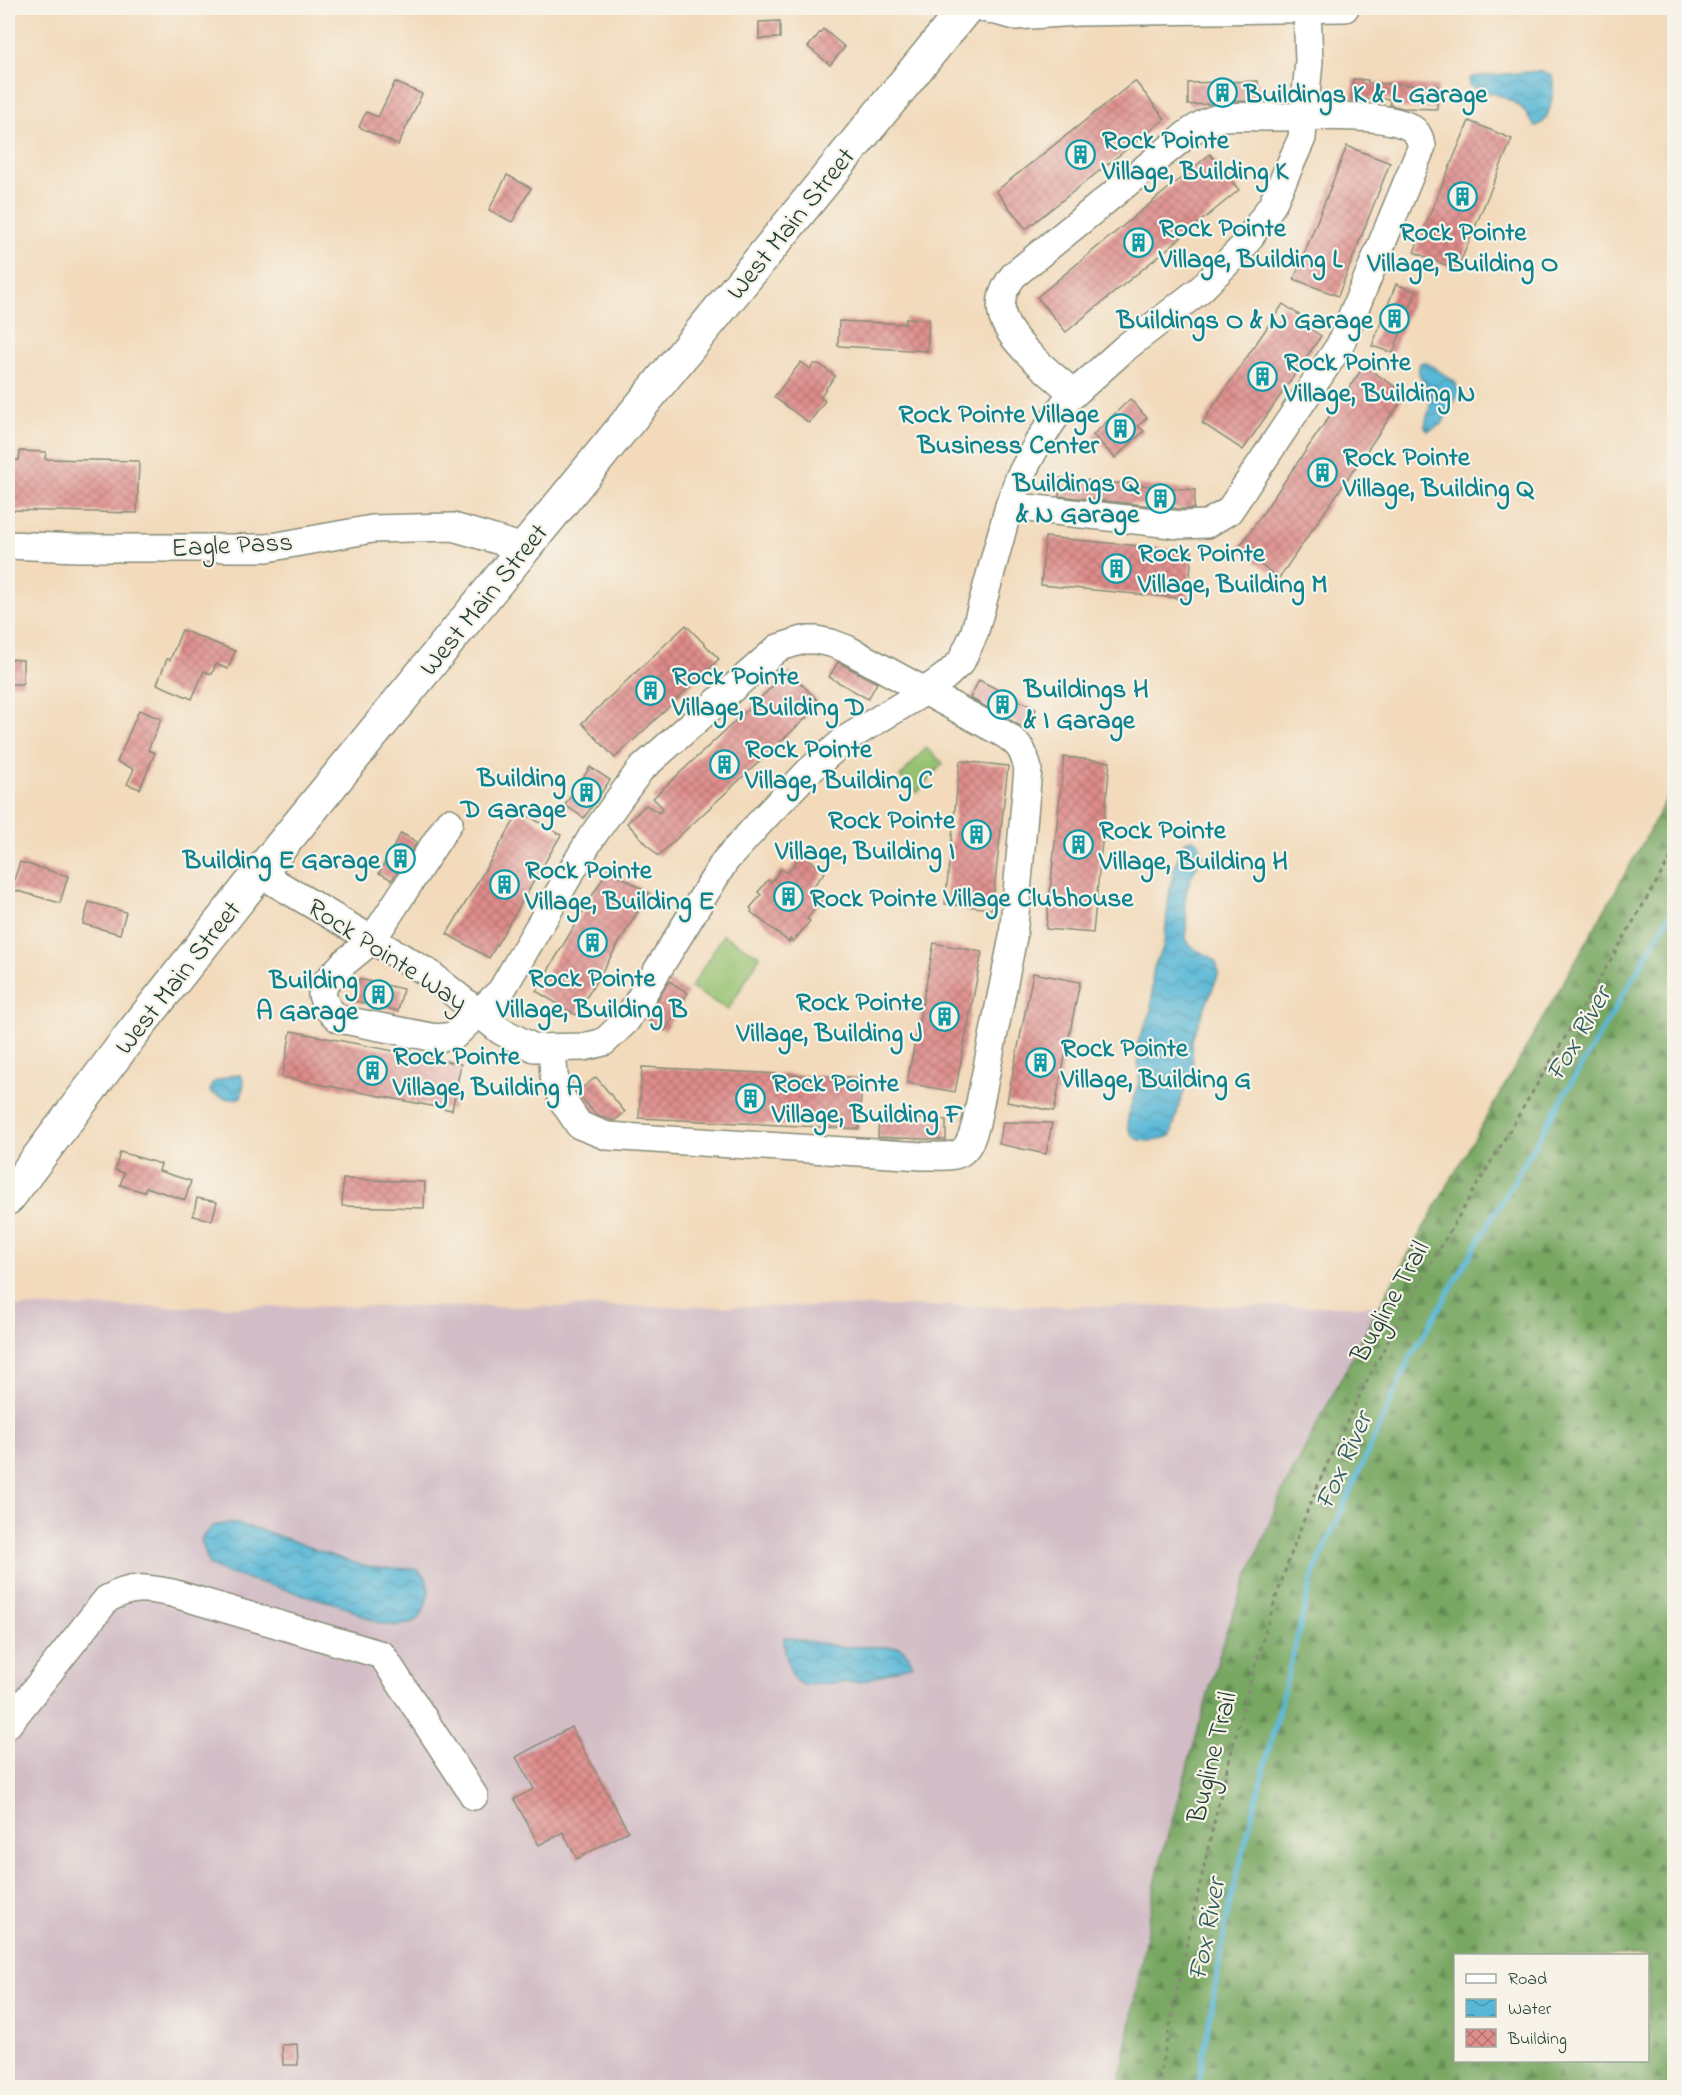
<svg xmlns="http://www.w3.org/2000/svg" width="1682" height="2095" viewBox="0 0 1682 2095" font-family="'Indie Flower',sans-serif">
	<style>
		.industrial { fill: #d2bdc6 }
		.green { fill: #95c16f; stroke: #5a7f52; stroke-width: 1.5 }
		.forest { fill: url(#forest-firs); stroke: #4c724b; stroke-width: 1.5; fill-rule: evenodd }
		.water { fill: url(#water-waves); stroke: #3c7a86; stroke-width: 1.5 }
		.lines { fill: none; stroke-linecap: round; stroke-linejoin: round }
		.stream { stroke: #58b7d7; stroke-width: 5 }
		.building { fill: url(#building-cross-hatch) }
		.minor-casing { stroke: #888c78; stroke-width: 30 }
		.major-casing { stroke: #888c78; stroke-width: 36 }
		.path { stroke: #888c78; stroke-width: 3; stroke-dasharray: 4.5 4.5; stroke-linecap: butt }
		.minor { stroke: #fff; stroke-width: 27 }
		.major { stroke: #fff; stroke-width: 33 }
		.labels { text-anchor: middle; stroke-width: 4.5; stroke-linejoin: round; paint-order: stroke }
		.culture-label { font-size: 27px; font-weight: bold; fill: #0d838f; stroke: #f7f3e8; text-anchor: start }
		.street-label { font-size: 27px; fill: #1f3d34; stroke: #f7f3e8 }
		.water-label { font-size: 28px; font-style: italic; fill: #2d5c5d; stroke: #f7f3e8 }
	</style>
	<defs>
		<pattern id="forest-firs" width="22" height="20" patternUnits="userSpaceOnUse" patternTransform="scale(1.5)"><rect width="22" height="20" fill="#78a762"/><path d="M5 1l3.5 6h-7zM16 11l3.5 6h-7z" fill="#628952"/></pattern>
		<pattern id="water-waves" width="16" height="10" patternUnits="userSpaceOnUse" patternTransform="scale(1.5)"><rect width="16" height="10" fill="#58b7d7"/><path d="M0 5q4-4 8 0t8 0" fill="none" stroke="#4896af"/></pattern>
		<pattern id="building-cross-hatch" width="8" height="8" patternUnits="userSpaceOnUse" patternTransform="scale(1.5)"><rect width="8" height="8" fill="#df8c8b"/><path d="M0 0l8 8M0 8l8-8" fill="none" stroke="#b47472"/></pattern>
	</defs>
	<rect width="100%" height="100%" fill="#f7f3e8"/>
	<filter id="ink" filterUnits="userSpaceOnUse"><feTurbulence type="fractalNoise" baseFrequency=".0167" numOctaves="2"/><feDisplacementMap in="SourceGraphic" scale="12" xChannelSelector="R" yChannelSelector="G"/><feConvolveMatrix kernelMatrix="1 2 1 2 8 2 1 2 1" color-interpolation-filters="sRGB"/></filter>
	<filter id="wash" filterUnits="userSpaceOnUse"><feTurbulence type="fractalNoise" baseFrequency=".008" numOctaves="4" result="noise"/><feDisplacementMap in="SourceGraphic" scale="24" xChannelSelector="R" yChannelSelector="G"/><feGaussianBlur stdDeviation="1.35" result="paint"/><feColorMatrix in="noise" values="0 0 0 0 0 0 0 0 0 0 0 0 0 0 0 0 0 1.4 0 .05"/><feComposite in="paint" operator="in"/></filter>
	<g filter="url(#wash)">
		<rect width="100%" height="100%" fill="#f2dabb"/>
		<!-- industrial -->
		<polygon class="industrial" points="1379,1306 1282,1492 1226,1632 1158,1870 1119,2088 8,2087 8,1307"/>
		<!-- green -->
		<g class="green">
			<polygon points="926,748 943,763 917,793 900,777"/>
			<polygon points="723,935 760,956 728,1010 691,988"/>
		</g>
		<!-- forest -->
		<path class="forest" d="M1674 784V2087H1119L1158 1870 1226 1632 1282 1492 1379 1306 1646 837ZM1456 1956H1648V2060H1456Z"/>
		<!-- water -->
		<g class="water">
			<path d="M1539 71 1552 75C1555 88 1551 123 1536 126 1528 120 1527 110 1518 105 1511 101 1504 97 1496 94 1487 91 1475 91 1469 85V79L1473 77Z"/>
			<path d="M1423 362H1426L1455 382 1459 393 1442 424 1428 431 1425 428C1425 417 1433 406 1430 394 1426 382 1415 377 1420 363Z"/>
			<path d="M1192 839 1199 843 1203 855C1194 869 1186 885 1185 902 1184 909 1187 915 1187 921 1186 930 1183 940 1192 947 1204 957 1219 953 1218 975L1192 1039 1193 1069 1180 1102 1171 1135C1161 1141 1137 1146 1130 1132 1122 1117 1137 1096 1139 1080 1141 1069 1136 1058 1137 1048 1138 1035 1147 1026 1150 1014 1154 999 1150 983 1154 968 1156 959 1163 952 1164 943 1169 907 1167 873 1186 841Z"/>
			<path d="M232 1075H241L244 1083 241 1097C229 1101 221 1098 210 1092L212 1083Z"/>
			<path d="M230 1523C276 1530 317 1554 362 1565 380 1570 399 1567 418 1570L426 1578 429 1591 425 1606 420 1617 411 1623 397 1626 379 1623 341 1605 223 1572 209 1565 201 1539 213 1526Z"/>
			<path d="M784 1637 841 1647H900L908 1655 913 1664 864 1681 803 1685C802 1685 796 1681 795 1680 790 1675 783 1644 784 1637Z"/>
		</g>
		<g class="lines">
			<!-- stream -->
			<polyline class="stream" points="1198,2088 1228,1911 1313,1575 1410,1358 1674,908"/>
		</g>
		<g id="blocks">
			<!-- building -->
			<g class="building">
				<polygon points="780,21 780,38 759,39 759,22"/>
				<polygon points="823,29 845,47 830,65 808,47"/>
				<polygon points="1353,79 1368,80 1368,83 1438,86 1437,109 1403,108 1390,105 1390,99 1352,99"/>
				<polygon points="1135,81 1165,119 1026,229 996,191"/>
				<polygon points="1258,81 1259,101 1222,101 1209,104 1188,105 1188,83"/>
				<polygon points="395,82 422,94 398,145 359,127 366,112 378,117"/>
				<polygon points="1469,121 1512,139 1457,270 1414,252"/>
				<polygon points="1347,146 1390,163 1338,296 1294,279"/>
				<polygon points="1210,154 1239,190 1066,332 1037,297"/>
				<polygon points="507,175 531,188 512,222 489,210"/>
				<polygon points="1396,284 1416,292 1393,353 1372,346"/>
				<polygon points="1283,304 1305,319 1303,324 1321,336 1243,450 1202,423"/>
				<polygon points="906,318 929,319 927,351 838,346 839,321 905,324"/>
				<polygon points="801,362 810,369 814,364 819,364 835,376 820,397 825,401 809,423 774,397"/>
				<polygon points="1364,366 1406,394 1279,578 1238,549"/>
				<polygon points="1130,399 1147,418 1138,426 1144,431 1115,458 1093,435"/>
				<polygon points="20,451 46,452 45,459 139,461 137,513 8,510 8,460 19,460"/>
				<polygon points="1060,478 1195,490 1194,509 1181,509 1059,496"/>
				<polygon points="1045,537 1192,551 1188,599 1041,585"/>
				<polygon points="686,625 719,659 615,758 582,723"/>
				<polygon points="182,630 235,651 228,669 216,664 212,674 204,671 192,699 157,684 167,659 170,660"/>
				<polygon points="8,659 23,660 23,684 8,684"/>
				<polygon points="838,662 877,683 868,699 829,677"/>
				<polygon points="789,671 821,704 658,856 627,823 646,805 659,813 663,808 653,798"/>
				<polygon points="979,680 1036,709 1026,729 970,698"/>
				<polygon points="139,710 161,719 148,750 155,753 140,789 127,784 134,769 117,762"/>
				<polygon points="1064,757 1110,762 1093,933 1046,929"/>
				<polygon points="960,761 1008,766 992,909 945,904"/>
				<polygon points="590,767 610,780 584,818 565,805"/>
				<polygon points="520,811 561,835 489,958 447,934"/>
				<polygon points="401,833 417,842 392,880 379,873"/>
				<polygon points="802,854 825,872 810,890 822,900 807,919 810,921 793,942 790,939 789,942 751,912 752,910 750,908 761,895 758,892 768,880 771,882 781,869 787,873"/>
				<polygon points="20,862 68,876 60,903 11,889"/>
				<polygon points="608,869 649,893 576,1015 536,991"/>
				<polygon points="89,902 126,912 120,934 83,924"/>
				<polygon points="934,943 982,952 955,1092 907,1083"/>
				<polygon points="1033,973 1080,982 1054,1111 1007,1102"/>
				<polygon points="359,979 403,989 398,1011 354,1001"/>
				<polygon points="669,981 688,993 665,1031 646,1019"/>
				<polygon points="291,1031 461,1064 452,1110 282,1077"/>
				<polygon points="642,1067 862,1078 859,1129 639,1118"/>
				<polygon points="596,1077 625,1112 614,1121 596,1115 577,1092"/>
				<polygon points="879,1117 946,1120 946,1140 878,1137"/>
				<polygon points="1003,1122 1052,1123 1046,1154 999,1144"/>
				<polygon points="120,1152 161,1164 159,1171 191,1181 185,1200 146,1187 144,1192 120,1185 124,1173 115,1170"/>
				<polygon points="343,1179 425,1182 424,1208 342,1206"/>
				<polygon points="197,1198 217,1202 212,1220 193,1216"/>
				<polygon points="571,1727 628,1831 577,1859 563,1832 539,1845 514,1799 534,1789 516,1757"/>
				<polygon points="297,2044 298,2065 283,2065 282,2045"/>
			</g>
		</g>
	</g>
	<g filter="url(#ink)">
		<use href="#blocks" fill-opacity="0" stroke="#888c78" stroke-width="1.5"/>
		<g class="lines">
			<defs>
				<g id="minor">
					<polyline points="984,8 1015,16 1078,12 1345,8"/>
					<path d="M1009 506 1180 525 1207 524 1229 511 1340 345 1422 146C1420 139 1418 132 1411 128 1387 112 1300 117 1269 117 1254 117 1238 116 1223 117 1209 119 1197 127 1186 135L1014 275C1005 286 999 298 1002 314 1008 342 1053 375 1074 394"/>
					<polyline points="8,545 78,548 267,548 372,529 453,527 524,548"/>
					<path d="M449 822 372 940 345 962 324 984 322 995 327 1008 339 1019 436 1038 454 1036 501 991 591 838 640 770 778 648 803 640H816L831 643 847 649 1004 734C1021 745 1023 750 1028 769L1013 937 976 1123C966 1161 957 1156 922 1156L607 1136 579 1125 563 1101 554 1076 552 1048"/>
					<polyline points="259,873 430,974 501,1031 534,1048 584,1047 604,1042 626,1021 725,861 764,818 809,771 846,739 924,692 946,676 961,662 974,634 1009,506 1019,478 1039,441 1066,401 1125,348 1201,289 1243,247 1272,205 1302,138 1309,61 1307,8"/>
					<path d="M8 1724 107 1599C132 1585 145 1588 172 1593L382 1655 474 1796"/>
				</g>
				<polyline id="major" points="8,1198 131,1035 277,851 966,8"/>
			</defs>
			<!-- minor casing -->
			<use href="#minor" class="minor-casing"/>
			<!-- major casing -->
			<use href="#major" class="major-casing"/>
			<!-- path -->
			<path class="path" d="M1157 2088C1196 1902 1232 1713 1298 1535 1349 1400 1424 1274 1498 1150 1557 1051 1616 951 1674 852"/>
			<!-- minor -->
			<use href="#minor" class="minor"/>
			<!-- major -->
			<use href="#major" class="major"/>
		</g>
	</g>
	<!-- icons -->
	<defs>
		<symbol id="building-ring" viewBox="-11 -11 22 22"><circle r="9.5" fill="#f7f3e8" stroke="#0f9aa8" stroke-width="1.5"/><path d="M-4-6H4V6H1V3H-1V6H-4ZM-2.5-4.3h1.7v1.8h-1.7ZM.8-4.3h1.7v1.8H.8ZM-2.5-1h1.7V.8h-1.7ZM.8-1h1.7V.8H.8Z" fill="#0f9aa8"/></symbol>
	</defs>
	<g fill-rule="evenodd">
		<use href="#building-ring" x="1206" y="76" width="33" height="33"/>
		<use href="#building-ring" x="1064" y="138" width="33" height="33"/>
		<use href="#building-ring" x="1446" y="180" width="33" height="33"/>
		<use href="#building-ring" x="1122" y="226" width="33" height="33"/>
		<use href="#building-ring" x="1378" y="302" width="33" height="33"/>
		<use href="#building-ring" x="1246" y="360" width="33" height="33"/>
		<use href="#building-ring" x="1104" y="412" width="33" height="33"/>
		<use href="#building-ring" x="1306" y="456" width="33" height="33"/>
		<use href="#building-ring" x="1144" y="482" width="33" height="33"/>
		<use href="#building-ring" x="1100" y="552" width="33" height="33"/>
		<use href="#building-ring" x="634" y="674" width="33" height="33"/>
		<use href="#building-ring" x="986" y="688" width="33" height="33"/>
		<use href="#building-ring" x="708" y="748" width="33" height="33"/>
		<use href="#building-ring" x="570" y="776" width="33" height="33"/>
		<use href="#building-ring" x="960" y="818" width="33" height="33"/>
		<use href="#building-ring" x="1062" y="828" width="33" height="33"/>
		<use href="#building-ring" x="384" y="842" width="33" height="33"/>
		<use href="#building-ring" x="488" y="868" width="33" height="33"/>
		<use href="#building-ring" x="772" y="880" width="33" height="33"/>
		<use href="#building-ring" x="576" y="926" width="33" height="33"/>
		<use href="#building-ring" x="362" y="978" width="33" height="33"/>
		<use href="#building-ring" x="928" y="1000" width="33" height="33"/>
		<use href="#building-ring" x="1024" y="1046" width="33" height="33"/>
		<use href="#building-ring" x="356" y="1054" width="33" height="33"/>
		<use href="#building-ring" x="734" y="1082" width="33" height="33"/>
	</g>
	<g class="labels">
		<!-- culture labels -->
		<g class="culture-label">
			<text x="1244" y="102">Buildings K &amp; L Garage</text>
			<text x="1102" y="148">Rock Pointe<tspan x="1102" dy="31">Village, Building K</tspan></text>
			<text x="1159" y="236">Rock Pointe<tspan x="1159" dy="31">Village, Building L</tspan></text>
			<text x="1463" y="240" text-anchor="middle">Rock Pointe<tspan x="1463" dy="31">Village, Building O</tspan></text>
			<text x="1373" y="328" text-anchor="end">Buildings O &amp; N Garage</text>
			<text x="1284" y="370">Rock Pointe<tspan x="1284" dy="31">Village, Building N</tspan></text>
			<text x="1099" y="422" text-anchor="end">Rock Pointe Village<tspan x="1099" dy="31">Business Center</tspan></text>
			<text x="1343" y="465">Rock Pointe<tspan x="1343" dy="31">Village, Building Q</tspan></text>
			<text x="1139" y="491" text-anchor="end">Buildings Q<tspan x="1139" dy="31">&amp; N Garage</tspan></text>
			<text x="1138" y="561">Rock Pointe<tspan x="1138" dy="31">Village, Building M</tspan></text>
			<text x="672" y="684">Rock Pointe<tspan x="672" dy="31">Village, Building D</tspan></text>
			<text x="1024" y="697">Buildings H<tspan x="1024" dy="31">&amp; I Garage</tspan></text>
			<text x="745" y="757">Rock Pointe<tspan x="745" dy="31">Village, Building C</tspan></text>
			<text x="566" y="786" text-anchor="end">Building<tspan x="566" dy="31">D Garage</tspan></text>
			<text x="955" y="828" text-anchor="end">Rock Pointe<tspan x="955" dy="31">Village, Building I</tspan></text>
			<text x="1099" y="838">Rock Pointe<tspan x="1099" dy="31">Village, Building H</tspan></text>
			<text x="380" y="868" text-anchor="end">Building E Garage</text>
			<text x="525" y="878">Rock Pointe<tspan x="525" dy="31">Village, Building E</tspan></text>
			<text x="810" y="906">Rock Pointe Village Clubhouse</text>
			<text x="592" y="986" text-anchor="middle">Rock Pointe<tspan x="592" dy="31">Village, Building B</tspan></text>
			<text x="358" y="988" text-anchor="end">Building<tspan x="358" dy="31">A Garage</tspan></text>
			<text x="923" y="1010" text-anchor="end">Rock Pointe<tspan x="923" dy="31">Village, Building J</tspan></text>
			<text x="1061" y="1056">Rock Pointe<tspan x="1061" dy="31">Village, Building G</tspan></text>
			<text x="393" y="1064">Rock Pointe<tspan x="393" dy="31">Village, Building A</tspan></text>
			<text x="772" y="1091">Rock Pointe<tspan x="772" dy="31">Village, Building F</tspan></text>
		</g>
		<!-- street labels -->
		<g class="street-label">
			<text transform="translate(790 223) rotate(-51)" y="9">West Main Street</text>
			<text transform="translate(232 544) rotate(-3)" y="9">Eagle Pass</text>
			<text transform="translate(483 599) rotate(-51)" y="9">West Main Street</text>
			<text transform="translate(388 954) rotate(33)" y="9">Rock Pointe Way</text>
			<text transform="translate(177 977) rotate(-52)" y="9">West Main Street</text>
			<text transform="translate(1389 1301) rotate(-61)" y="9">Bugline Trail</text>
			<text transform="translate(1211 1757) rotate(-76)" y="9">Bugline Trail</text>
		</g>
		<!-- water labels -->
		<g class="water-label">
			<text transform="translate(1577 1033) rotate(-60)" y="10">Fox River</text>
			<text transform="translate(1342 1460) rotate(-66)" y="10">Fox River</text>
			<text transform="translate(1205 1929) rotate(-79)" y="10">Fox River</text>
		</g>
	</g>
	<!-- margin -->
	<rect width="1682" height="2095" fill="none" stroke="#f7f3e8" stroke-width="30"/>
	<!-- legend -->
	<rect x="1454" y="1954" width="195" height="108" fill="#f7f3e8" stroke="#a1aaa0" stroke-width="1.5"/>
	<rect x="1466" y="1974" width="30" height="9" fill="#ffffff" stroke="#a1aaa0" stroke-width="1.5"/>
	<text x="1508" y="1984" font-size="18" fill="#1f3d34">Road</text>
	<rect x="1466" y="1999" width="30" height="18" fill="url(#water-waves)" stroke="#a1aaa0" stroke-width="1.5"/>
	<text x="1508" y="2014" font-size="18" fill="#1f3d34">Water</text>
	<rect x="1466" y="2029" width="30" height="18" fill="url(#building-cross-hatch)" stroke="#a1aaa0" stroke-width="1.5"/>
	<text x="1508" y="2044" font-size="18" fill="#1f3d34">Building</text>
</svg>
